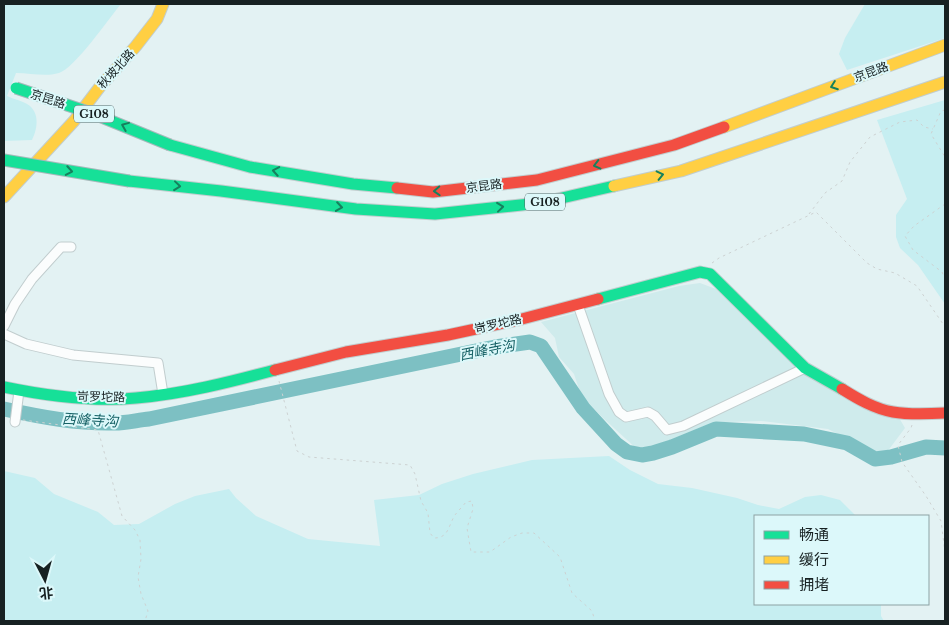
<svg xmlns="http://www.w3.org/2000/svg" width="949" height="625" viewBox="0 0 949 625" font-family="'Libre Baskerville','Noto Sans SC',serif">
	<style>
		.built { fill: #cfebec }
		.green { fill: #c6eef1 }
		.lines { fill: none; stroke-linecap: round; stroke-linejoin: round }
		.river { stroke: #7dc0c3; stroke-width: 15 }
		.street-casing { stroke: #c1cdce; stroke-width: 11 }
		.fast-casing { stroke: #c1cdce; stroke-width: 13 }
		.slow-casing { stroke: #c1cdce; stroke-width: 13 }
		.jam-casing { stroke: #c1cdce; stroke-width: 13 }
		.path { stroke: #cdd2d2; stroke-width: 1; stroke-dasharray: 2.5 4; stroke-linecap: butt }
		.street { stroke: #fbfdfd; stroke-width: 9 }
		.fast { stroke: #16e098; stroke-width: 11 }
		.slow { stroke: #ffcf43; stroke-width: 11 }
		.jam { stroke: #f24e42; stroke-width: 11 }
		.fast-bridge-casing { stroke: #a5b9ba; stroke-width: 13; stroke-linecap: butt }
		.fast-bridge { stroke: #16e098; stroke-width: 11 }
		.oneway { stroke: #16805d }
		.labels { text-anchor: middle; stroke-width: 4; stroke-linejoin: round; paint-order: stroke }
		.shield { fill: #dcf8fa; stroke: #526263; stroke-width: 1 }
		.shield-label { font-size: 11px; font-weight: bold; fill: #172122 }
		.street-label { font-size: 12px; fill: #172122; stroke: #dcf8fa }
		.water-label { font-size: 14px; font-style: italic; fill: #166165; stroke: #dcf8fa }
	</style>
	<rect width="100%" height="100%" fill="#e3f2f3"/>
	<!-- built -->
	<polygon class="built" points="700,283 716,289 809,376 877,414 898,416 905,428 887,452 879,455 828,429 761,421 727,422 704,426 645,450 638,450 603,418 581,395 574,374 559,357 555,338 541,322 679,286"/>
	<!-- green -->
	<g class="green">
		<path d="M4 4H121C109 18 75 68 59 73 45 77 31 73 16 73L7 96C13 99 24 101 30 106 40 115 37 130 32 140L4 141Z"/>
		<polygon points="865,4 945,4 945,38 847,70 839,54 845,38"/>
		<polygon points="945,100 945,304 918,265 900,248 896,237 896,215 907,199 877,120"/>
		<polygon points="609,456 630,470 658,484 692,488 737,498 758,505 779,509 805,497 821,495 840,500 856,516 755,516 755,604 881,604 881,616 884,621 4,621 4,471 35,478 54,494 98,512 114,525 139,524 175,504 195,496 229,489 236,498 256,516 308,539 380,546 374,500 419,495 442,484 473,474 532,460"/>
	</g>
	<g class="lines">
		<!-- river -->
		<path class="river" d="M4 409C41 417 77 424 115 423 126 423 138 420 149 419L495 347 530 342 541 346 583 408 616 444 627 452 642 455 653 453 672 447 716 429 804 434 847 443 875 459 891 457 926 447 945 448"/>
		<defs>
			<g id="street">
				<polyline points="578,305 609,394 619,412 626,417 648,412 655,416 667,430 683,426 805,368"/>
				<polyline points="4,326 15,304 32,279 61,247 71,247"/>
				<polyline points="4,334 26,344 73,355 158,363 163,394"/>
				<polyline points="15,422 19,391"/>
			</g>
			<g id="fast">
				<polyline points="170,145 250,167 353,184 397,188"/>
				<polyline points="129,181 221,191 356,209 435,214 540,203 614,186"/>
				<polyline points="598,299 700,272 710,274 805,368 842,389"/>
				<path d="M4 387C47 396 93 402 136 398 183 394 230 382 275 370"/>
			</g>
			<g id="slow">
				<polyline points="724,127 945,45"/>
				<polyline points="614,186 681,171 945,82"/>
				<polyline points="4,197 74,121 99,88 136,46 157,19 163,4"/>
			</g>
			<g id="jam">
				<polyline points="397,188 433,192 537,180 674,145 724,127"/>
				<polyline points="275,370 346,352 448,335 518,320 598,299"/>
				<path d="M842 389C858 399 875 409 893 412 910 415 928 414 945 413"/>
			</g>
		</defs>
		<!-- street casing -->
		<use href="#street" class="street-casing"/>
		<!-- fast casing -->
		<use href="#fast" class="fast-casing"/>
		<!-- slow casing -->
		<use href="#slow" class="slow-casing"/>
		<!-- jam casing -->
		<use href="#jam" class="jam-casing"/>
		<!-- path -->
		<g class="path">
			<polyline points="945,110 941,111 931,134 945,157"/>
			<polyline points="945,204 914,226 905,236 913,250 942,272 945,279"/>
			<polyline points="809,214 825,193 842,181 850,162 870,137 900,122 917,120 924,127 933,129"/>
			<polyline points="712,263 719,258 816,212 867,263 877,269 895,273 917,286 943,324"/>
			<path d="M279 381 297 451 309 457 410 465 415 474 421 501 428 513 430 533 434 538C449 538 448 526 455 515 458 511 463 506 466 502L472 501 473 509 467 528 471 552H490L511 537 522 533H534L560 557 572 593 592 611 595 621"/>
			<polyline points="23,420 98,430 122,516 135,530 140,540 141,559 138,577 141,594 148,611 145,621"/>
			<polyline points="912,425 911,428 898,445 902,462 926,496 941,521 945,552"/>
		</g>
		<!-- street -->
		<use href="#street" class="street"/>
		<!-- fast -->
		<use href="#fast" class="fast"/>
		<!-- slow -->
		<use href="#slow" class="slow"/>
		<!-- jam -->
		<use href="#jam" class="jam"/>
		<defs>
			<g id="fast-bridge">
				<polyline points="16,88 94,114 170,145"/>
				<polyline points="4,160 129,181"/>
			</g>
		</defs>
		<!-- fast-bridge casing -->
		<use href="#fast-bridge" class="fast-bridge-casing"/>
		<!-- fast-bridge -->
		<use href="#fast-bridge" class="fast-bridge"/>
	</g>
	<!-- one-way arrows -->
	<defs><path id="oneway-chevron" d="M-2-3.5L2.5 0L-2 3.5" fill="none" stroke-width="1.6" stroke-linecap="round" stroke-linejoin="round" transform="scale(1.25)"/></defs>
	<g class="oneway">
		<use href="#oneway-chevron" transform="translate(834 86) rotate(160)"/>
		<use href="#oneway-chevron" transform="translate(125 126) rotate(-158)"/>
		<use href="#oneway-chevron" transform="translate(597 165) rotate(166)"/>
		<use href="#oneway-chevron" transform="translate(69 171) rotate(10)"/>
		<use href="#oneway-chevron" transform="translate(276 171) rotate(-170)"/>
		<use href="#oneway-chevron" transform="translate(660 175) rotate(-13)"/>
		<use href="#oneway-chevron" transform="translate(177 186) rotate(6)"/>
		<use href="#oneway-chevron" transform="translate(437 191) rotate(177)"/>
		<use href="#oneway-chevron" transform="translate(339 207) rotate(8)"/>
		<use href="#oneway-chevron" transform="translate(500 207) rotate(-6)"/>
	</g>
	<g class="labels">
		<!-- shield labels -->
		<g class="shield">
			<rect x="74" y="105.5" width="40" height="17" rx="4"/>
			<rect x="525" y="193.5" width="40" height="17" rx="4"/>
		</g>
		<g class="shield-label">
			<text x="94" y="118">G108</text>
			<text x="545" y="206">G108</text>
		</g>
		<!-- street labels -->
		<g class="street-label">
			<text transform="translate(116 69) rotate(-48)" y="4">秋坡北路</text>
			<text transform="translate(871 72) rotate(-20)" y="4">京昆路</text>
			<text transform="translate(48 99) rotate(18)" y="4">京昆路</text>
			<text transform="translate(484 186) rotate(-7)" y="4">京昆路</text>
			<text transform="translate(498 324) rotate(-13)" y="4">岢罗坨路</text>
			<text transform="translate(101 397) rotate(1)" y="4">岢罗坨路</text>
		</g>
		<!-- water labels -->
		<g class="water-label">
			<text transform="translate(487 350) rotate(-11)" y="5">西峰寺沟</text>
			<text transform="translate(90 420) rotate(3)" y="5">西峰寺沟</text>
		</g>
	</g>
	<!-- border -->
	<rect width="949" height="625" fill="none" stroke="#172122" stroke-width="10"/>
	<!-- legend -->
	<rect x="754" y="515" width="175" height="90" fill="#dcf8fa" stroke="#8da2a4"/>
	<rect x="764" y="531" width="25" height="8" fill="#16e098" stroke="#8da2a4"/>
	<text x="799" y="540" font-size="15" fill="#172122">畅通</text>
	<rect x="764" y="556" width="25" height="8" fill="#ffcf43" stroke="#8da2a4"/>
	<text x="799" y="565" font-size="15" fill="#172122">缓行</text>
	<rect x="764" y="581" width="25" height="8" fill="#f24e42" stroke="#8da2a4"/>
	<text x="799" y="590" font-size="15" fill="#172122">拥堵</text>
	<!-- north arrow -->
	<g transform="translate(45 580) rotate(174)" stroke="#dcf8fa" stroke-width="4" paint-order="stroke">
	<path d="M0-4L9 19L0 12L-9 19Z" fill="#172122"/>
	<text y="-8" font-size="14" font-weight="bold" text-anchor="middle" fill="#172122">北</text>
	</g>
</svg>
